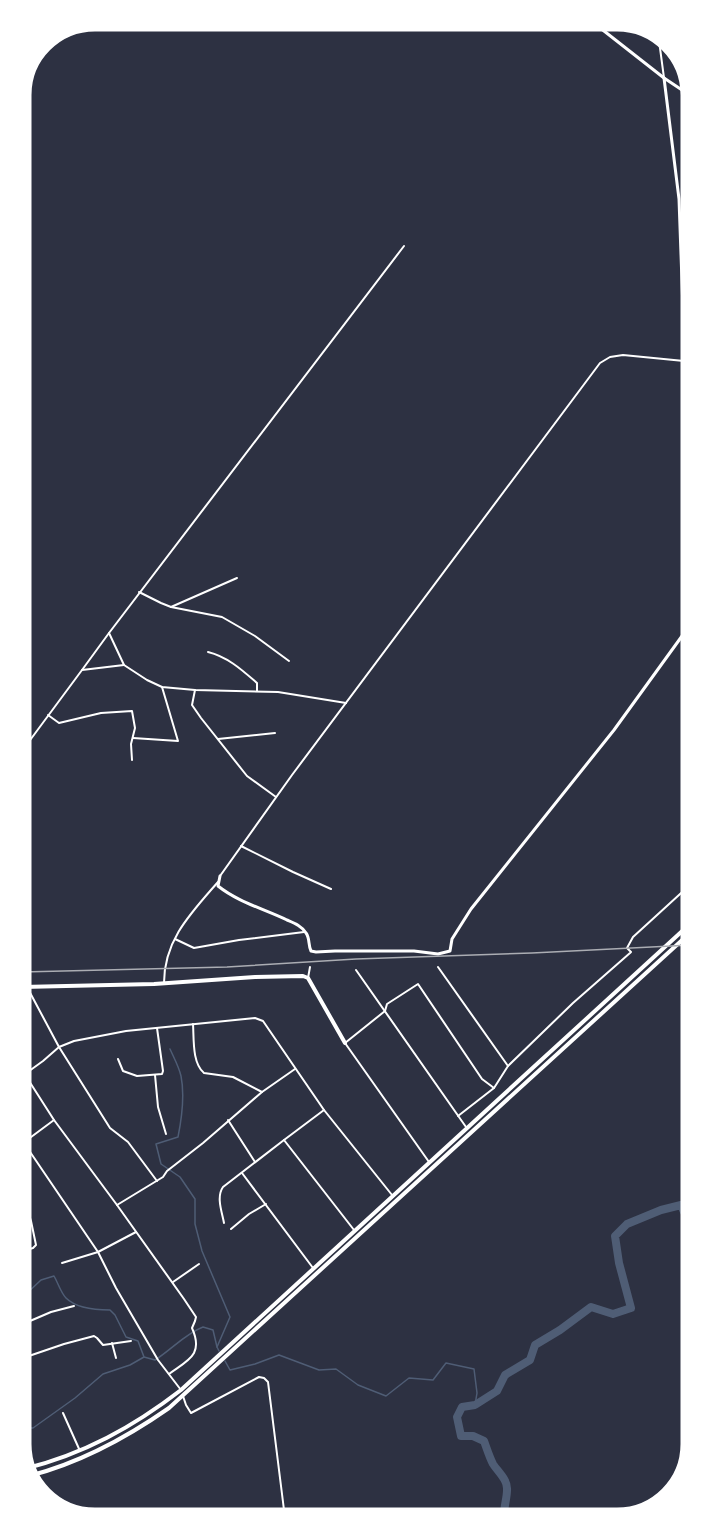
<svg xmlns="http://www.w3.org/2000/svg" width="712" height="1539" viewBox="0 0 712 1539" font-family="Georgia,serif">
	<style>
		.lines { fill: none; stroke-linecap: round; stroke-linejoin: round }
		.stream { stroke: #4f5d75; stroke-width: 1.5 }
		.river { stroke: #4f5d75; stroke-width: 8 }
		.minor { stroke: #fff; stroke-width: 2 }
		.tertiary { stroke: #fff; stroke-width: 3 }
		.secondary { stroke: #fff; stroke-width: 4 }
		.trunk { stroke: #fff; stroke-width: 4 }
		.rail { stroke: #abadb3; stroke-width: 1.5 }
		.rim { fill: none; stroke: #fff; stroke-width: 3 }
	</style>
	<rect width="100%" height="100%" fill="#2d3142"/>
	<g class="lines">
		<!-- stream -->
		<g class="stream">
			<path d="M170 1049C174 1058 179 1067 181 1076 185 1096 182 1117 178 1137L156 1144 161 1164 180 1177 195 1199V1224L202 1251 230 1317 217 1347"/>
			<path d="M23 1294 25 1295 41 1280 54 1276C58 1283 61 1293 66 1298 77 1309 96 1310 110 1310L115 1315 126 1337 138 1341 144 1357 155 1360C172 1349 185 1334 203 1327L213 1330 217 1347 219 1351"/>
			<polyline points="225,1361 230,1370 255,1364 279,1355 319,1370 336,1369 358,1385 386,1396 409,1378 433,1380 446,1363 474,1369 477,1393 475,1405"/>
			<polyline points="24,1428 33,1428 75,1398 103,1374 130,1365 144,1357"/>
		</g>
		<!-- river -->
		<path class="river" d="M509 1516 504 1515C504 1506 507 1498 507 1490 508 1480 498 1472 493 1464 489 1456 487 1449 484 1441L473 1436H461L457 1417 462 1407 475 1405 497 1391 505 1375 530 1360 535 1345 560 1330 591 1307 613 1314 631 1308 619 1263 615 1236 627 1224 661 1210 681 1205 684 1212 692 1219"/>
		<!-- minor -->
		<g class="minor">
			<polyline points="658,33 664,78"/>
			<polyline points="139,592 161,603 171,607 222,617 255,636 289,661"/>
			<polyline points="171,607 237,578"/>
			<path d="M208 652C228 657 242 670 257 683V691"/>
			<polyline points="82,670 109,633"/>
			<polyline points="195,690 192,705 201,718 247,776 276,797"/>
			<polyline points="346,703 278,692 195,690 162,687 147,680 124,665 109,633 404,246"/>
			<polyline points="48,715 59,723 101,713 132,711 135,728 131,744 132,760"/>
			<polyline points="133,738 178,741 162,687"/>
			<polyline points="218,739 275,733"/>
			<polyline points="22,751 82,670 124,665"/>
			<polyline points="241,846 293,872 331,889"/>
			<polyline points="220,876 292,775 600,363 610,357 623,355 684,361"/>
			<polyline points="175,939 194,948 239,940 304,932"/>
			<polyline points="438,967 508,1066"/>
			<polyline points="356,970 466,1127"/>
			<polyline points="308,978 310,967"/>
			<path d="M164 983C164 940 191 913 218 882"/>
			<polyline points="27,987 59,1047 110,1128 128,1142 157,1181"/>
			<path d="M193 1024C194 1039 192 1063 204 1073L233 1077 262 1092"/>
			<polyline points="118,1059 123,1071 137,1076 162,1074 163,1071 157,1028"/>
			<path d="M22 1070 54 1120 117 1205 184 1299 196 1317 195 1321 192 1328C204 1355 188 1360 169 1374"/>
			<polyline points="25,1074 43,1061 59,1047 74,1041 126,1031 255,1018 263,1021 324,1110 392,1195"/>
			<polyline points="155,1075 158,1107 166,1134"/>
			<polyline points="458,1116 494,1088 508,1066 573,1003 630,953 631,952 627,948 633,937 691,884"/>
			<polyline points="228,1120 255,1162"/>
			<polyline points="284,1140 354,1230"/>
			<polyline points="23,1143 54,1120"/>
			<polyline points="24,1143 98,1252 116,1288 158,1360 181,1390"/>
			<polyline points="429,1162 345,1043 385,1011 387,1004 418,984 482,1079 494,1088"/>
			<polyline points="242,1173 313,1268"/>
			<polyline points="23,1196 31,1221 36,1245 33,1248 23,1251"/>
			<polyline points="117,1205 163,1177 167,1171 203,1143 262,1092 295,1069"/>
			<path d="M224 1223C222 1212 216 1197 223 1187L284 1140 324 1110"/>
			<polyline points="231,1229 249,1214 266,1204"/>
			<polyline points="62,1263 98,1252 136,1232"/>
			<polyline points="173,1282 199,1264"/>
			<polyline points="23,1324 51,1312 74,1306"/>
			<polyline points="112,1343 116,1358"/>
			<polyline points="23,1358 64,1344 94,1336 97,1338 103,1345 131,1341"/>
			<polyline points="183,1396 186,1405 191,1413 259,1377 264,1378 268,1382 285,1518"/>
			<polyline points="63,1413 80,1451"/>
		</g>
		<!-- tertiary -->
		<g class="tertiary">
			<polyline points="590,20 664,78 688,94"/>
			<polyline points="664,78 679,199 690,503"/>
			<path d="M220 876 218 886C238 902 264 909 287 920 294 923 302 926 306 933 310 938 308 945 311 951L316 952 335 951H414L438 954 450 951 452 939 471 909 614 730 690 625"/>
		</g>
		<!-- secondary -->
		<polyline class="secondary" points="22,987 154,984 255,977 303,976 308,978 345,1043"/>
		<!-- trunk -->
		<g class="trunk">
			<path d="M24 1469C84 1454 133 1427 181 1390L691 923"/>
			<path d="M29 1476C80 1463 126 1438 169 1408L691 932"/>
		</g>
		<!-- rail -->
		<polyline class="rail" points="22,972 227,967 356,959 532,953 691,945"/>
	</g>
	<!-- crop -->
	<path d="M0 0H712V1539H0ZM95 30H617A65 65 0 0 1 682 95V1444A65 65 0 0 1 617 1509H95A65 65 0 0 1 30 1444V95A65 65 0 0 1 95 30Z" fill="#fff" fill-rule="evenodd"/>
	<path class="rim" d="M95 30H617A65 65 0 0 1 682 95V1444A65 65 0 0 1 617 1509H95A65 65 0 0 1 30 1444V95A65 65 0 0 1 95 30Z"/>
</svg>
